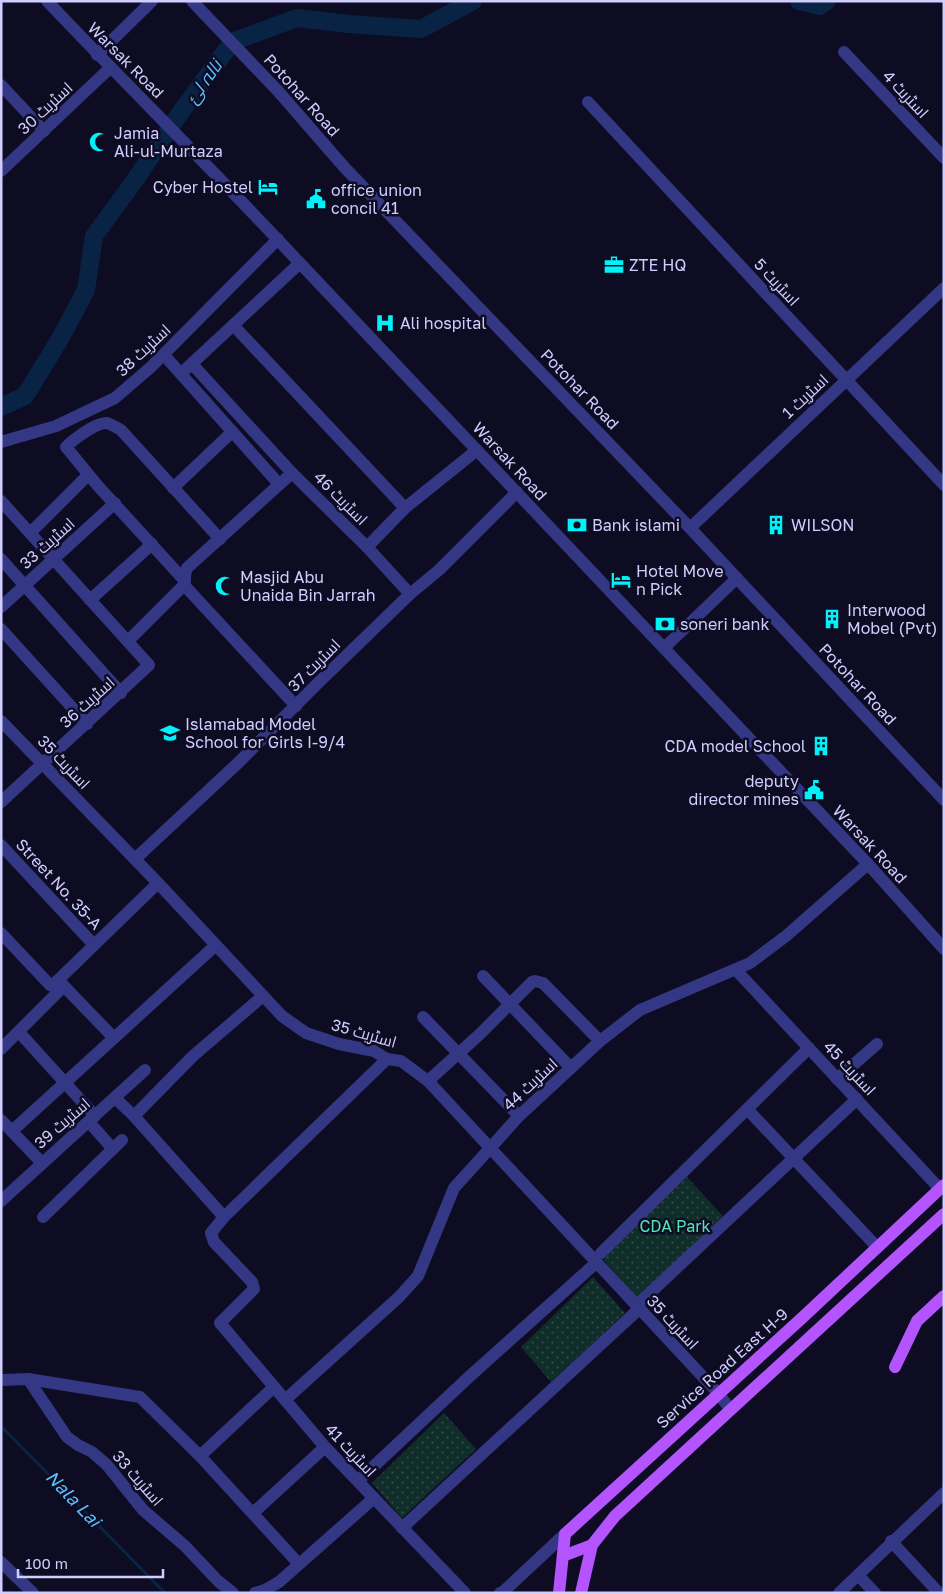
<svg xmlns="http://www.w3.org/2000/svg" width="945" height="1594" viewBox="0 0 945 1594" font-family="'Golos Text',Cairo,sans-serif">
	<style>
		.grass { fill: url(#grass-dots) }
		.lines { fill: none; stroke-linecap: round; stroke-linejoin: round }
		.stream { stroke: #092345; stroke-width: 3 }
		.river { stroke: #092345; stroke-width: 18 }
		.minor { stroke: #343784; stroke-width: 12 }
		.major { stroke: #b354ff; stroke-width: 12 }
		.labels { text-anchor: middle; stroke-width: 5; stroke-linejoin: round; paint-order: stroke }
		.street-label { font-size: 16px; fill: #d0cdff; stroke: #0e0c22 }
		.poi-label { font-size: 16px; fill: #d0cdff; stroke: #0e0c22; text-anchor: start }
		.park-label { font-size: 16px; fill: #53e5b7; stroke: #0e0c22 }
		.water-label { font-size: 18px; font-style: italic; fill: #5bbfff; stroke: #0e0c22 }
	</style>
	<defs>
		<pattern id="grass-dots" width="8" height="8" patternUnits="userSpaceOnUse" patternTransform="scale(1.25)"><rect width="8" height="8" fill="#0f2d29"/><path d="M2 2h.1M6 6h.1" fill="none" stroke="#314a49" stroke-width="1.8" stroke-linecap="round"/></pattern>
	</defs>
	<rect width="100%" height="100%" fill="#0e0c22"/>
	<!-- grass -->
	<g class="grass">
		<polygon points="687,1177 723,1216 637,1299 603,1259"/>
		<polygon points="593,1277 625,1313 551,1382 521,1347"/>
		<polygon points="444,1413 476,1449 402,1518 372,1483"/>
	</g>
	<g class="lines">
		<!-- stream -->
		<polyline class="stream" points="1,1426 165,1593"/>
		<!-- river -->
		<g class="river">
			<polyline points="799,1 820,6 827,1"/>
			<polyline points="1,407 25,396 60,339 86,290 94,236 133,183 178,116 232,42 297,18 348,24 421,29 473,1"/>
		</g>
		<!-- minor -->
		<g class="minor">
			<path d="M47 1C118 76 191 148 262 223L868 864 944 949"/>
			<polyline points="192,1 278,91 345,168 690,528 944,800"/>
			<polyline points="844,52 944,158"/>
			<polyline points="97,55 152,1"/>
			<polyline points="1,85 44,131"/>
			<polyline points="588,102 944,485"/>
			<polyline points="1,171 110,68"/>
			<polyline points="233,325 405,508"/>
			<polyline points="164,355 279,484"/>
			<polyline points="192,364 292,473 367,547 410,594"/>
			<polyline points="186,369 300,263"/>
			<polyline points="1,442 56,426 115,398 151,367 278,239"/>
			<polyline points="173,488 232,432"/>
			<polyline points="1,501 149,665 1,802"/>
			<polyline points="690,528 944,288"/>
			<polyline points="30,533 88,475"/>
			<polyline points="367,547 405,508 477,450"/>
			<polyline points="1,559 121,693"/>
			<path d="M185 581 98 486 66 447C73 440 96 422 107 423 111 424 117 428 121 430L220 539"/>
			<polyline points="184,585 296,706"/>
			<polyline points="90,600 152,544"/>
			<polyline points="1,607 115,503"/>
			<polyline points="1,629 87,724"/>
			<path d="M128 641 184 585C186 579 184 574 187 568L292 473"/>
			<polyline points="664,648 737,578"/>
			<polyline points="1,721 158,883 282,1016 306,1033 339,1044 374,1051 387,1059 401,1061 428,1081 718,1393 730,1409"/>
			<polyline points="1,845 94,945"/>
			<polyline points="135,859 239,762 316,685 410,594 439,570 517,492"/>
			<polyline points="1,933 50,985 52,986 158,883"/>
			<polyline points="736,970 940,1189"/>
			<polyline points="483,976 571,1068"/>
			<polyline points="58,980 114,1038"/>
			<polyline points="423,1017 519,1116"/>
			<polyline points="19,1032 95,1116"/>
			<polyline points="1,1049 64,986"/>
			<polyline points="387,1059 224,1217 211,1233 214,1242 252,1282 254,1289 220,1323 325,1447 465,1593"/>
			<polyline points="837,1079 877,1044"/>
			<polyline points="428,1081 480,1034 532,982 535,981 543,983 600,1041"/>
			<polyline points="115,1098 134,1116 224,1217"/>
			<polyline points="748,1110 877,1247"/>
			<polyline points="134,1116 193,1056 263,996"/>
			<polyline points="1,1120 42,1163"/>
			<polyline points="89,1122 113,1149"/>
			<polyline points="12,1131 216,945"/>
			<polyline points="1,1201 145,1070"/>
			<polyline points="43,1217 122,1140"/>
			<polyline points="601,1253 809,1048"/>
			<polyline points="636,1306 857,1099"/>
			<polyline points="28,1379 67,1437 78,1445 92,1452 107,1465 143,1510 185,1546 218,1581 233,1593"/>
			<polyline points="1,1380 28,1379 140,1397 200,1456 299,1564"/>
			<polyline points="285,1400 399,1297 418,1276 454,1188 519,1116 600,1041 640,1010 750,963 786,936 868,864"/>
			<polyline points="200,1456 274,1387"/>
			<polyline points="358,1481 470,1376 596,1263"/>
			<polyline points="253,1513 325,1447"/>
			<polyline points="402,1528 639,1309"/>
			<polyline points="891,1541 939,1593"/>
			<polyline points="1,1562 33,1593"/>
			<polyline points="858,1575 875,1593"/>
			<polyline points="255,1593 265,1590 279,1582 374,1498"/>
			<polyline points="500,1593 503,1592 565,1534"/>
			<polyline points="839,1593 944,1493"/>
		</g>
		<!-- major -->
		<g class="major">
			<polyline points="895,1367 917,1321 944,1296"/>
			<polyline points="563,1556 592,1545"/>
			<polyline points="559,1593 565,1534 802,1318 944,1185"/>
			<polyline points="581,1593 592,1545 615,1516 944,1214"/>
		</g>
	</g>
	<!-- icons -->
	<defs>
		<symbol id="mosque-bare" viewBox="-9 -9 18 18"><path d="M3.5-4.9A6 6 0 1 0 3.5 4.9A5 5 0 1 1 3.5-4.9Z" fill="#00f1f8" stroke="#0e0c22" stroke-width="2.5" paint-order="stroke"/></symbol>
		<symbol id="hotel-bare" viewBox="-9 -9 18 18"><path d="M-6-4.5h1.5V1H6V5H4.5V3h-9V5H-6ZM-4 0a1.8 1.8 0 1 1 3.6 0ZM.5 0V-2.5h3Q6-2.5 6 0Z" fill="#00f1f8" stroke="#0e0c22" stroke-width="2.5" paint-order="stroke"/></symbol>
		<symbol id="civic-bare" viewBox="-9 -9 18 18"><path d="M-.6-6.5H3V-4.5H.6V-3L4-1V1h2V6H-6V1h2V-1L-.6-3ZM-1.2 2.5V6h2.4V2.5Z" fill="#00f1f8" stroke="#0e0c22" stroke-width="2.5" paint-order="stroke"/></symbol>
		<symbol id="office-bare" viewBox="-9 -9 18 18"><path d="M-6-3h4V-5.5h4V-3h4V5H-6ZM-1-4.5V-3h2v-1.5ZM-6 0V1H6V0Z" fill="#00f1f8" stroke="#0e0c22" stroke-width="2.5" paint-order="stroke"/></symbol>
		<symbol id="hospital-bare" viewBox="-9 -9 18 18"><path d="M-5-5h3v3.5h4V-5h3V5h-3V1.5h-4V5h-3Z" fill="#00f1f8" stroke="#0e0c22" stroke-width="2.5" paint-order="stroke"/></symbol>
		<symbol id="bank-bare" viewBox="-9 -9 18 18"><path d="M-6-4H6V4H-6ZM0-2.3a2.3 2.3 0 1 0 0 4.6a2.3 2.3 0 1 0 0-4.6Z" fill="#00f1f8" stroke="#0e0c22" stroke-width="2.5" paint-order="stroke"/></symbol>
		<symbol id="building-bare" viewBox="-9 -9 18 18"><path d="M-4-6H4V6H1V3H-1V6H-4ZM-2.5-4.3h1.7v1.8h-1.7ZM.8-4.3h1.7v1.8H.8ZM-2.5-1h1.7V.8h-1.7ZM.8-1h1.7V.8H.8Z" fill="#00f1f8" stroke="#0e0c22" stroke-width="2.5" paint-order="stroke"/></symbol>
		<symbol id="school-bare" viewBox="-9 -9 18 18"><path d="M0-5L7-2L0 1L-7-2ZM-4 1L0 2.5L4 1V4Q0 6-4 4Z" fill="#00f1f8" stroke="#0e0c22" stroke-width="2.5" paint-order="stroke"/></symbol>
	</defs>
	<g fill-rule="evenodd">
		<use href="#mosque-bare" x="85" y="128" width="28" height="28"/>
		<use href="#hotel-bare" x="254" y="173" width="28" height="28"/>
		<use href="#civic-bare" x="302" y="185" width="28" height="28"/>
		<use href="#office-bare" x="600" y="251" width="28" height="28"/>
		<use href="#hospital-bare" x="371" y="309" width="28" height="28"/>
		<use href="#bank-bare" x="563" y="511" width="28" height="28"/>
		<use href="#building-bare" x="762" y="511" width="28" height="28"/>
		<use href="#hotel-bare" x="607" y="566" width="28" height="28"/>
		<use href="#mosque-bare" x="211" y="572" width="28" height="28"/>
		<use href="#building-bare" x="818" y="605" width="28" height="28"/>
		<use href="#bank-bare" x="651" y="610" width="28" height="28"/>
		<use href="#school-bare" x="156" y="719" width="28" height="28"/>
		<use href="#building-bare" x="807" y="732" width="28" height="28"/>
		<use href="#civic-bare" x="800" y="776" width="28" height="28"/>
	</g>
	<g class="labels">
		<!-- street labels -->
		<g class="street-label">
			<text transform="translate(126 60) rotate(45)" y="6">Warsak Road</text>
			<text transform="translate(906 94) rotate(47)" y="6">اسٹریٹ 4</text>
			<text transform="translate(302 95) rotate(48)" y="6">Potohar Road</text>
			<text transform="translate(45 108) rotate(-43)" y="6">اسٹریٹ 30</text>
			<text transform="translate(777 282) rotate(47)" y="6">اسٹریٹ 5</text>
			<text transform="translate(143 350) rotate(-43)" y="6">اسٹریٹ 38</text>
			<text transform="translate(580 389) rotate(46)" y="6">Potohar Road</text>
			<text transform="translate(805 396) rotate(-43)" y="6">اسٹریٹ 1</text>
			<text transform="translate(510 461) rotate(47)" y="6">Warsak Road</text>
			<text transform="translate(341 498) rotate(45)" y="6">اسٹریٹ 46</text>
			<text transform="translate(47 543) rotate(-42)" y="6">اسٹریٹ 33</text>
			<text transform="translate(314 665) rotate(-45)" y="6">اسٹریٹ 37</text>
			<text transform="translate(858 684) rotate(47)" y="6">Potohar Road</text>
			<text transform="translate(87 702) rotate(-42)" y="6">اسٹریٹ 36</text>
			<text transform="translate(64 762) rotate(46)" y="6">اسٹریٹ 35</text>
			<text transform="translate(870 844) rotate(47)" y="6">Warsak Road</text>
			<text transform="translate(59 884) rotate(47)" y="6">Street No. 35-A</text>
			<text transform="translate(364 1033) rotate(16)" y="6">اسٹریٹ 35</text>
			<text transform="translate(850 1068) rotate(47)" y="6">اسٹریٹ 45</text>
			<text transform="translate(530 1084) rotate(-43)" y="6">اسٹریٹ 44</text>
			<text transform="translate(62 1123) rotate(-41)" y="6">اسٹریٹ 39</text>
			<text transform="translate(673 1322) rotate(47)" y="6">اسٹریٹ 35</text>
			<text transform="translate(722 1368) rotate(-42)" y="6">Service Road East H-9</text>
			<text transform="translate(351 1450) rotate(47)" y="6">اسٹریٹ 41</text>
			<text transform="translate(138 1478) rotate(49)" y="6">اسٹریٹ 33</text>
		</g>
		<!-- poi labels -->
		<g class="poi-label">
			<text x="114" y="139">Jamia<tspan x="114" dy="18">Ali-ul-Murtaza</tspan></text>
			<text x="253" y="193" text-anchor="end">Cyber Hostel</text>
			<text x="331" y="196">office union<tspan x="331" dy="18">concil 41</tspan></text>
			<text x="629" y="271">ZTE HQ</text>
			<text x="400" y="329">Ali hospital</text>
			<text x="592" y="531">Bank islami</text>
			<text x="791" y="531">WILSON</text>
			<text x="636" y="577">Hotel Move<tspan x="636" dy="18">n Pick</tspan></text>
			<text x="240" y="583">Masjid Abu<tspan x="240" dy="18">Unaida Bin Jarrah</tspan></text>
			<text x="847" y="616">Interwood<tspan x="847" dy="18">Mobel (Pvt)</tspan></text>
			<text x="680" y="630">soneri bank</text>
			<text x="185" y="730">Islamabad Model<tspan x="185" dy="18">School for Girls I-9/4</tspan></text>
			<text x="806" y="752" text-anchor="end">CDA model School</text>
			<text x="799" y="787" text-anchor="end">deputy<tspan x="799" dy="18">director mines</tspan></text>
		</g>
		<!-- park labels -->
		<g class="park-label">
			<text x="675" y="1232">CDA Park</text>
		</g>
		<!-- water labels -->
		<g class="water-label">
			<text transform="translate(204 82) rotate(-55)" y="6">نالہ لئ</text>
			<text transform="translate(73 1499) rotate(46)" y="6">Nala Lai</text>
		</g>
	</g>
	<!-- border -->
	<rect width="945" height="1594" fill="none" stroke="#d0cdff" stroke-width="5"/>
	<!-- scale -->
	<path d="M18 1569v8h145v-8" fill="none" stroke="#d0cdff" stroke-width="2.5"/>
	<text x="25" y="1569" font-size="15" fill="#d0cdff" stroke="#0e0c22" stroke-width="4" paint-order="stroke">100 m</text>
</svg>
